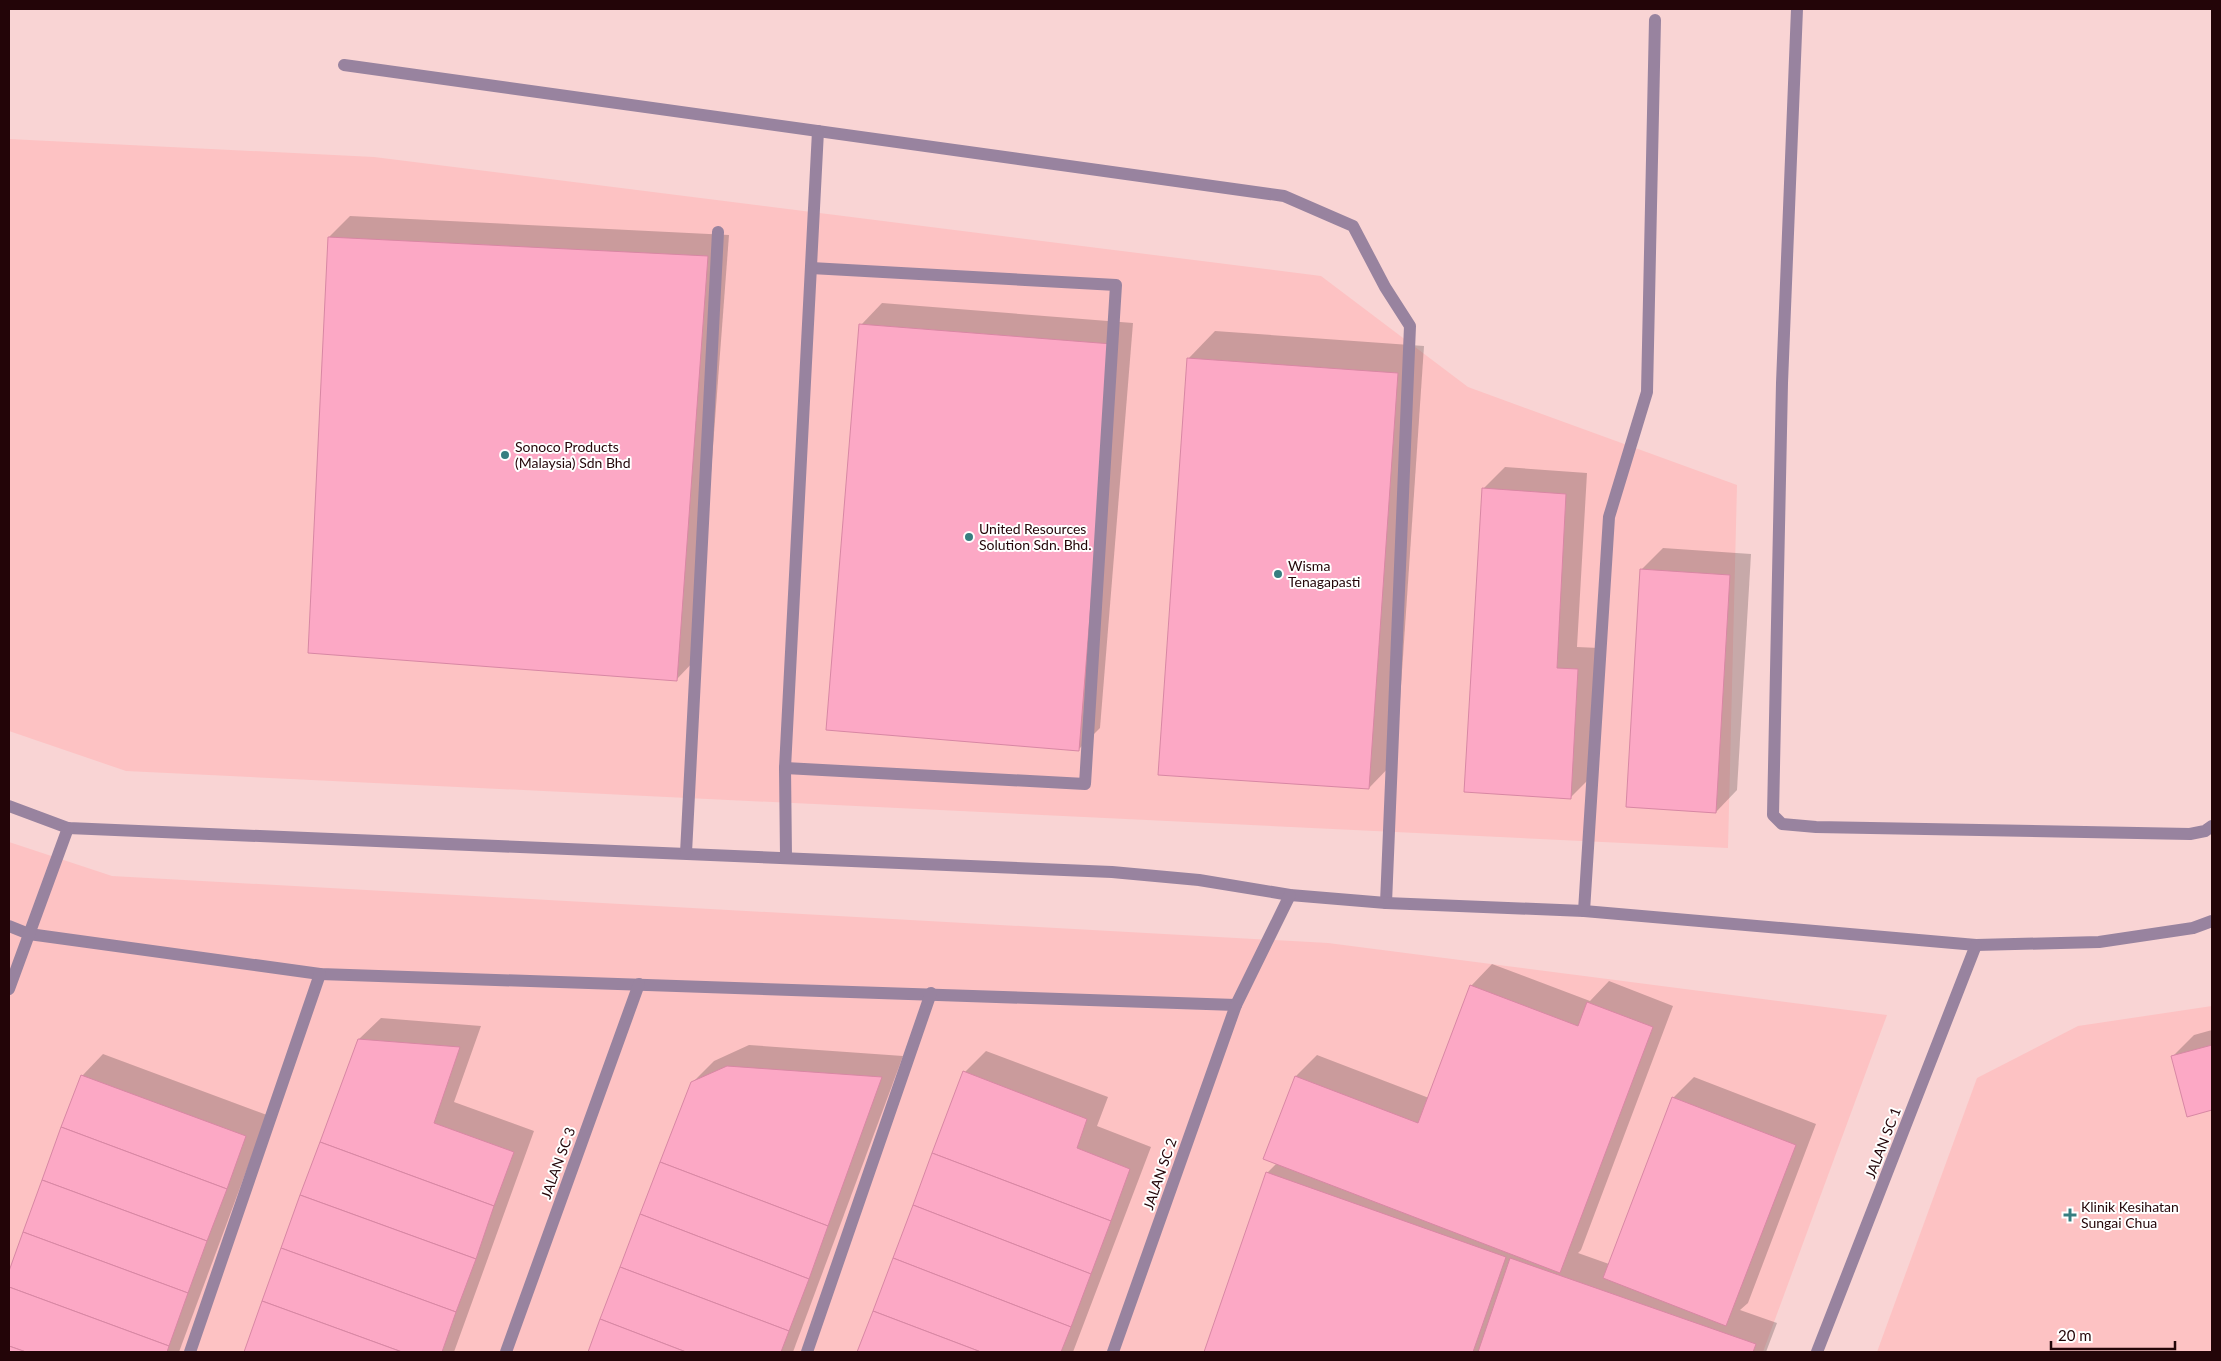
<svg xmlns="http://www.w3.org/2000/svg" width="2221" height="1361" viewBox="0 0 2221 1361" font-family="Lato,sans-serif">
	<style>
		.built { fill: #fdc2c3 }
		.shadow { fill: #0003 }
		.building { fill: #fca8c5; stroke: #d887a4 }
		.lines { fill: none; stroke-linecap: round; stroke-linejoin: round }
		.minor { stroke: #98839f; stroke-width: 12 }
		.poi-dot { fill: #367e80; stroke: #fff; stroke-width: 2 }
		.labels { text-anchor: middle; stroke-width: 4; stroke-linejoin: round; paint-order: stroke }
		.poi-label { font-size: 14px; fill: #230508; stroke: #fff; text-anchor: start }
		.street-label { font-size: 14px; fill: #230508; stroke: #fff }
	</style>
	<rect width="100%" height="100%" fill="#f9d4d4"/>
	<!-- built -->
	<g class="built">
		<polygon points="9,139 374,157 1321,276 1468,387 1737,485 1728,848 126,771 9,731"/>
		<polygon points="9,842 112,876 1328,943 1887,1015 1763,1352 9,1352"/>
		<polygon points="2212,1006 2212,1352 1877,1352 1977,1078 2078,1026"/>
	</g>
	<!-- shadow -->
	<g class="shadow">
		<polygon points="350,216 729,235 697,658 676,680 329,237"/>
		<polygon points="882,303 1133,323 1100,728 1079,749 861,325"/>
		<polygon points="1215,331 1424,346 1396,760 1369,788 1188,359"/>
		<polygon points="1505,467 1587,473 1577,647 1599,648 1592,776 1570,798 1483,489"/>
		<polygon points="1663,548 1751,554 1737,790 1716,812 1641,570"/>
		<polygon points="1492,964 1590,1001 1609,981 1673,1006 1581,1250 1578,1253 1609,1264 1673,1098 1694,1077 1816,1124 1748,1303 1740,1310 1777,1323 1766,1352 1205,1352 1267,1173 1277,1163 1296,1076 1317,1055 1429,1098 1471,986"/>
		<polygon points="381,1018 481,1026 454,1102 534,1131 454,1352 245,1352 359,1039"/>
		<polygon points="2212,1030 2212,1108 2188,1115 2173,1056 2194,1035"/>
		<polygon points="749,1045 903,1056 793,1352 589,1352 692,1083 714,1061"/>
		<polygon points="986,1051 1108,1097 1097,1126 1151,1147 1073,1352 858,1352 965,1072"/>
		<polygon points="103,1054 267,1115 179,1352 9,1352 9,1275 82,1076"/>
	</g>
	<!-- building -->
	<g class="building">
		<polygon points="328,237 708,256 677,681 308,653"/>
		<polygon points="859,324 1112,344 1079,751 826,730"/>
		<polygon points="1187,358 1398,373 1369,789 1158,775"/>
		<polygon points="1482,488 1566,494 1557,668 1578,669 1571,799 1464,792"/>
		<polygon points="1640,569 1730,575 1716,813 1626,807"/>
		<polygon points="1470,985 1578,1026 1587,1002 1653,1027 1560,1273 1263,1159 1295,1076 1418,1123"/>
		<polygon points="358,1039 460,1047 434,1123 514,1152 494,1206 320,1142"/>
		<polygon points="2212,1045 2212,1110 2187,1117 2171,1056"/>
		<polygon points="727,1066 882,1077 828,1226 660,1162 691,1082"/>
		<polygon points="963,1071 1087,1119 1077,1148 1130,1169 1111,1221 932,1153"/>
		<polygon points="81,1075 246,1136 227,1189 61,1127"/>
		<polygon points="1672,1097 1796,1145 1726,1326 1603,1278"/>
		<polygon points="61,1127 227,1189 207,1241 42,1180"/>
		<polygon points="320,1142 494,1206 476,1259 300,1195"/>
		<polygon points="932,1153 1111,1221 1091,1274 913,1205"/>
		<polygon points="660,1162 828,1226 809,1279 640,1214"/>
		<polygon points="1266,1172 1506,1257 1473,1352 1204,1352"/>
		<polygon points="42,1180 207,1241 188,1293 23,1232"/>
		<polygon points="300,1195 476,1259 456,1312 281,1248"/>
		<polygon points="913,1205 1091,1274 1071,1327 893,1258"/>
		<polygon points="640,1214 809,1279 789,1331 620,1267"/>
		<polygon points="23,1232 188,1293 169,1346 9,1287 9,1271"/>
		<polygon points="281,1248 456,1312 442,1352 402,1352 262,1301"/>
		<polygon points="893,1258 1071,1327 1061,1352 981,1352 873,1311"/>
		<polygon points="1510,1258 1756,1344 1753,1352 1478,1352"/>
		<polygon points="620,1267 789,1331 781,1352 686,1352 600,1319"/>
		<polygon points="9,1287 169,1346 167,1352 26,1352 9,1346"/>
		<polygon points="262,1301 402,1352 244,1352"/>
		<polygon points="873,1311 981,1352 857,1352"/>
		<polygon points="600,1319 686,1352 588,1352"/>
		<polygon points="9,1346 26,1352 9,1352"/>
	</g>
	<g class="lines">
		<!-- minor -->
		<g class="minor">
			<polyline points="1797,9 1782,383 1773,815 1782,824 1816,827 2190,834 2205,831 2212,826"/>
			<polyline points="344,65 1284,196 1353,226 1385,287 1410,326 1386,903"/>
			<polyline points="785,768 1085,784 1116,285 811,268"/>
			<polyline points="9,806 68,828 1112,872 1199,880 1290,895 1386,903 1584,911 1976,945 2099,942 2193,928 2212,921"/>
			<polyline points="686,853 718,232"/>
			<polyline points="786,857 785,768 818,131"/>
			<polyline points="1584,911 1609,517 1647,392 1655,20"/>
			<polyline points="9,926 29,934 320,974 1236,1005"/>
			<polyline points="9,989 68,828"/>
			<polyline points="190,1352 320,974"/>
			<polyline points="506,1352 639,984"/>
			<polyline points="807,1352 931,993"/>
			<polyline points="1113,1352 1236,1005 1290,895"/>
			<polyline points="1817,1352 1976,945"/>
		</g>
	</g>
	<!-- markers -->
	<g class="poi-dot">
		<circle cx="505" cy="455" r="5"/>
		<circle cx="969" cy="537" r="5"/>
		<circle cx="1278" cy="574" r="5"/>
		<path d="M2067.5 1207.5h5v5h5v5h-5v5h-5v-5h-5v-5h5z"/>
	</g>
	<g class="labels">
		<!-- poi labels -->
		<g class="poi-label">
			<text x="515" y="452">Sonoco Products<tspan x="515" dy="16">(Malaysia) Sdn Bhd</tspan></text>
			<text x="979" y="534">United Resources<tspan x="979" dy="16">Solution Sdn. Bhd.</tspan></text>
			<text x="1288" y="571">Wisma<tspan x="1288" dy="16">Tenagapasti</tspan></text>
			<text x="2081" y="1212">Klinik Kesihatan<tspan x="2081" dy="16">Sungai Chua</tspan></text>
		</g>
		<!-- street labels -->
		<g class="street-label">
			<text transform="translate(1883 1143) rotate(-69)" y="5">JALAN SC 1</text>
			<text transform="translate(558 1163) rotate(-70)" y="5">JALAN SC 3</text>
			<text transform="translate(1160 1174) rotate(-71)" y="5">JALAN SC 2</text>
		</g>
	</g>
	<!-- border -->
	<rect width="2221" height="1361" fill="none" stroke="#230508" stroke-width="20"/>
	<!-- scale -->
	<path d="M2051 1341v8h124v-8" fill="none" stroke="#230508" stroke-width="2.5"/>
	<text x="2058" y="1341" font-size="15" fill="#230508" stroke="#ffffff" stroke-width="4" paint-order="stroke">20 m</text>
</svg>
